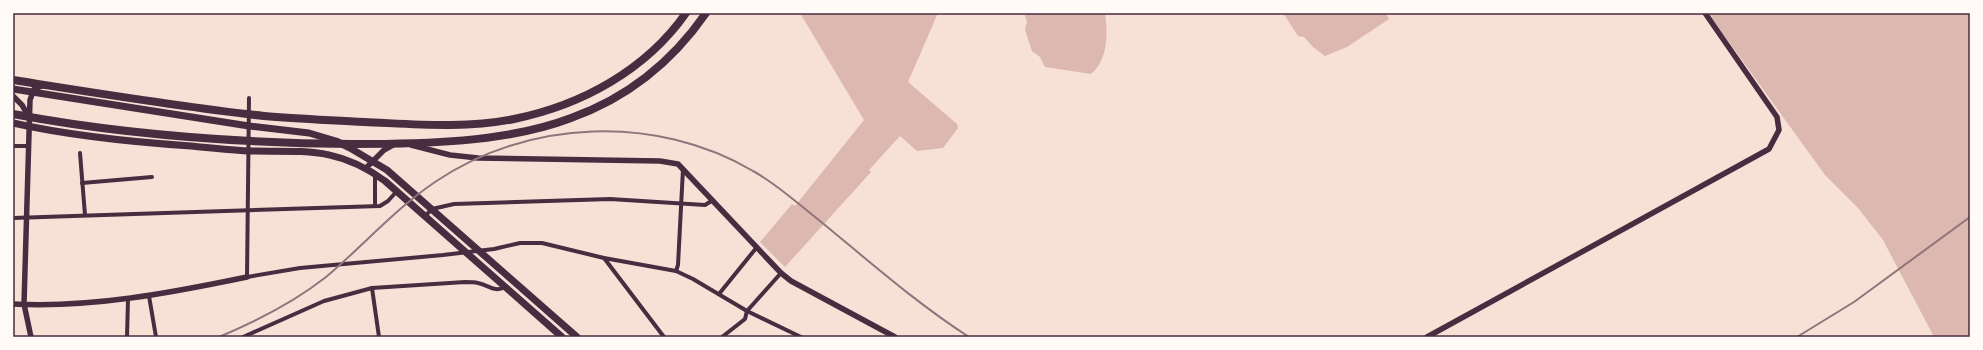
<svg xmlns="http://www.w3.org/2000/svg" width="1983" height="350" viewBox="0 0 1983 350" font-family="'Varela Round',sans-serif">
	<style>
		.water { fill: #dcb8b0 }
		.lines { fill: none; stroke-linecap: round; stroke-linejoin: round }
		.minor { stroke: #4a2c40; stroke-width: 4 }
		.tertiary { stroke: #4a2c40; stroke-width: 5.5 }
		.trunk { stroke: #4a2c40; stroke-width: 7 }
		.motorway { stroke: #4a2c40; stroke-width: 8 }
		.rail { stroke: #8f747c; stroke-width: 2 }
		.neatline { fill: none; stroke: #4a2c40; stroke-width: 1.5 }
	</style>
	<rect width="100%" height="100%" fill="#f7e1d7"/>
	<!-- water -->
	<g class="water">
		<polygon points="800,13 938,13 908,82 957,124 958,128 943,148 917,151 900,136 869,170 871,172 785,267 760,242 792,204 795,206 864,120"/>
		<path d="M1024 13H1105C1108 33 1108 60 1091 74L1045 67 1040 57 1032 51 1025 30 1027 22Z"/>
		<polygon points="1283,13 1386,13 1389,19 1347,47 1325,56 1313,47 1304,37 1298,36"/>
		<polygon points="1708,13 1970,13 1970,337 1934,337 1883,240 1858,208 1825,175"/>
	</g>
	<g class="lines">
		<!-- minor -->
		<g class="minor">
			<polyline points="249,98 247,277 300,268 443,255 494,249 520,243 542,243 604,258 676,271 693,279 747,311 801,337"/>
			<polyline points="13,146 28,146"/>
			<polyline points="80,153 85,215"/>
			<polyline points="375,174 375,206"/>
			<polyline points="82,183 152,177"/>
			<polyline points="425,216 432,209 454,204 610,199 705,205 713,200"/>
			<polyline points="13,218 380,206 388,201 397,191"/>
			<polyline points="604,258 664,337"/>
			<polyline points="676,271 678,265 683,169"/>
			<polyline points="372,288 379,337"/>
			<polyline points="719,294 757,247"/>
			<polyline points="149,296 156,337"/>
			<polyline points="127,337 128,299"/>
			<path d="M243 337 324 301 372 288 465 282C469 282 474 282 478 283 489 285 494 293 505 287"/>
			<polyline points="722,337 745,319 747,311 781,273"/>
		</g>
		<!-- tertiary -->
		<g class="tertiary">
			<polyline points="13,96 22,105 29,117"/>
			<polyline points="411,145 450,155 478,158 660,161 678,164 781,273 791,281 895,337"/>
			<polyline points="366,168 384,150 393,145"/>
			<path d="M13 304C92 308 170 293 247 277"/>
			<polyline points="31,337 24,304 30,100 34,89 42,86"/>
			<polyline points="1427,337 1769,149 1779,130 1777,117 1705,13"/>
		</g>
		<!-- trunk -->
		<g class="trunk">
			<polyline points="13,89 249,126 309,133 336,141 350,148 387,170 577,337"/>
			<path d="M13 123C71 136 132 142 191 146 210 148 229 150 249 151 304 152 337 146 385 181L562 337"/>
		</g>
		<!-- motorway -->
		<g class="motorway">
			<path d="M13 80C96 93 180 107 264 116 297 119 331 120 364 122 413 124 465 129 514 119 582 105 646 70 686 13"/>
			<path d="M13 114C125 135 238 143 352 144 421 144 506 143 571 118 627 98 672 62 706 13"/>
		</g>
		<!-- rail -->
		<g class="rail">
			<path d="M219 337C257 321 293 303 326 277 363 246 395 209 435 182 528 119 656 114 753 171 777 184 798 204 820 221 869 261 916 303 969 337"/>
			<polyline points="1797,337 1854,302 1970,217"/>
		</g>
	</g>
	<!-- border -->
	<rect width="1983" height="350" fill="none" stroke="#fffaf5" stroke-width="28"/>
	<rect x="14" y="14" width="1955" height="322" class="neatline"/>
</svg>
